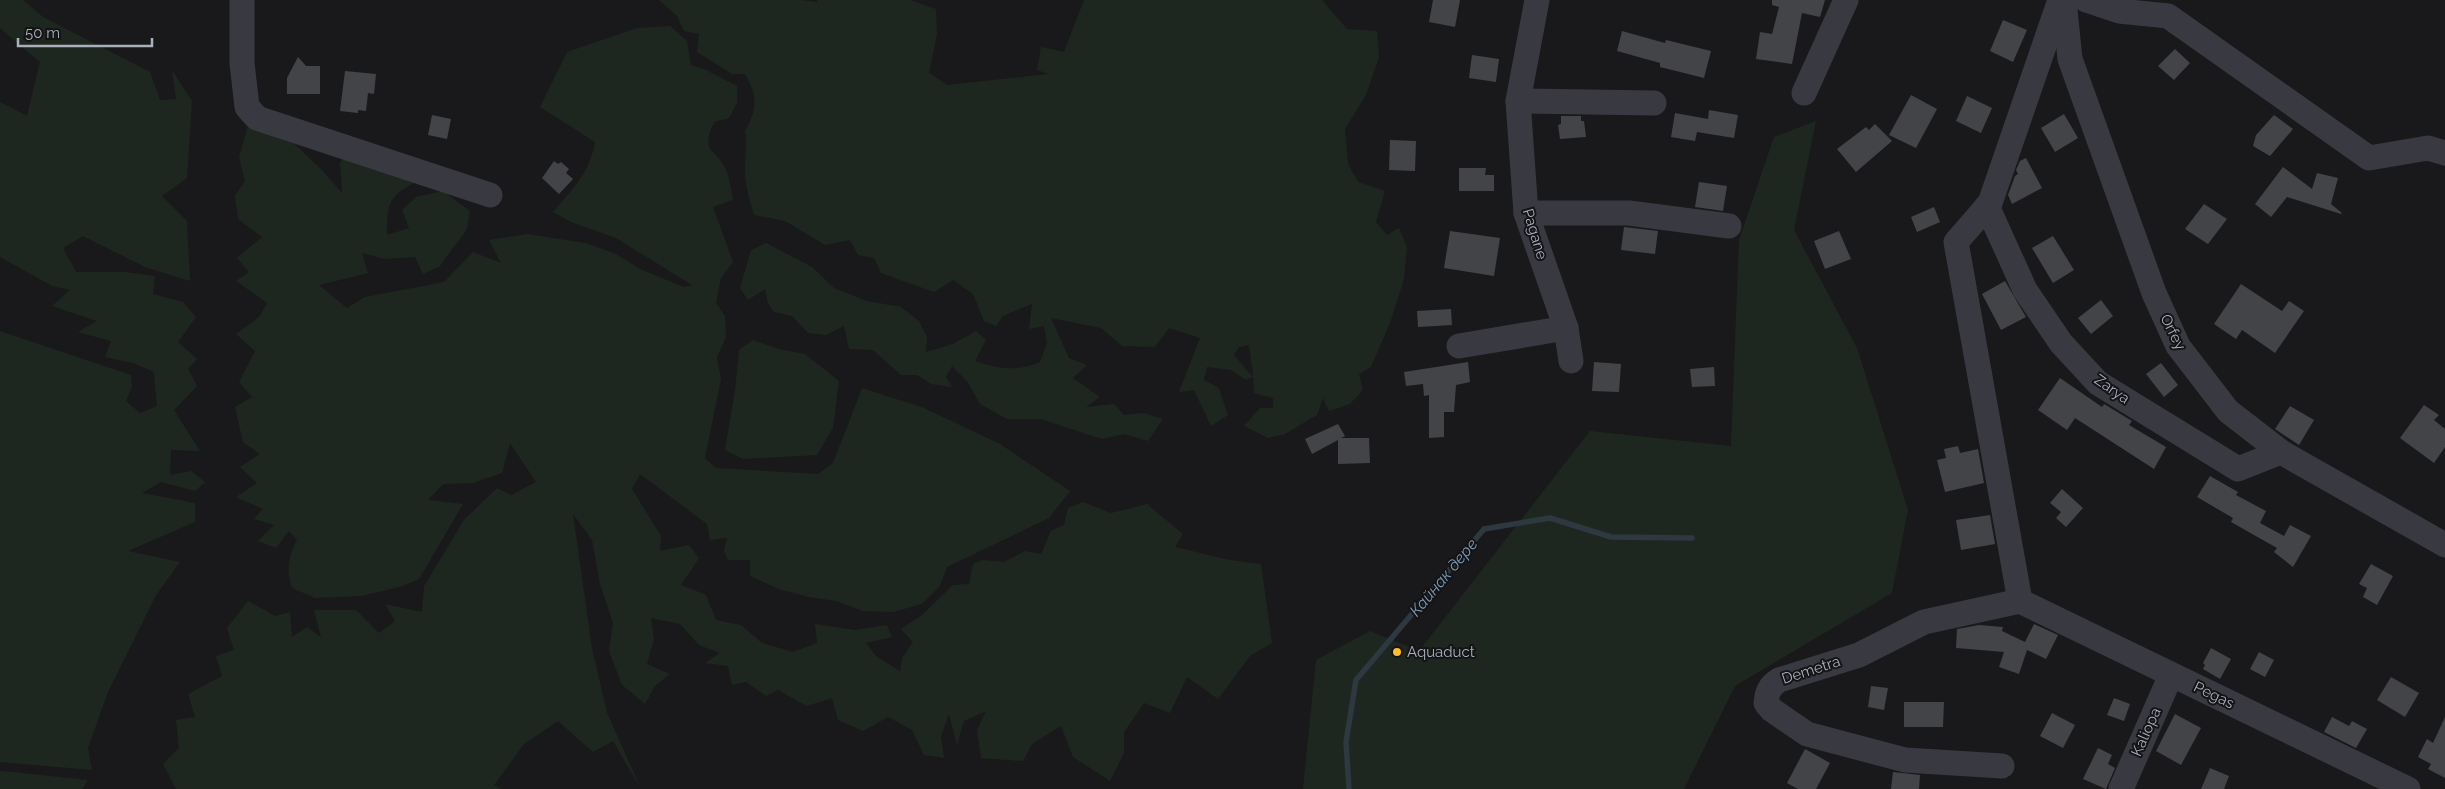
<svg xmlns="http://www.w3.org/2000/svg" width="2445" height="789" viewBox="0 0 2445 789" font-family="Raleway,sans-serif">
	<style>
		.green { fill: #1e271f; fill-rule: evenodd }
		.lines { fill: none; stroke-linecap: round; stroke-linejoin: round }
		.stream { stroke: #2d3841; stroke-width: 5.5 }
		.building { fill: #434448 }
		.minor { stroke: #393a41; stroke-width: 25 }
		.poi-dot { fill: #ffbd2d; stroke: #141416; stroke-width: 2 }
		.labels { text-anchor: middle; stroke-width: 4; stroke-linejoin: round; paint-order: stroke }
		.street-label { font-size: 15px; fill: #aaafbc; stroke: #141416 }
		.poi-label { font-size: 15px; fill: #aaafbc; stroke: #141416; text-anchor: start }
		.water-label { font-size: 16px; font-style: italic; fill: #7e9dba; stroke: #141416 }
	</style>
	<rect width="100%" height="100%" fill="#19191b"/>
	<!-- green -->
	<g class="green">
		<polygon points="0,0 23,0 43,17 150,72 160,100 176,99 172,70 192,101 187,178 162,196 187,221 190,281 145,267 83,236 63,248 76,272 125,272 155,276 153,294 183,302 196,317 178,342 197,359 188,369 197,386 174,410 200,451 171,450 170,475 191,471 205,482 195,491 161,482 142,493 195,503 195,522 128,551 180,562 156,595 108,692 88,748 92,770 0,762 0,331 131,375 132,386 126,401 140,413 157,406 154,372 133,363 105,357 111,341 78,332 97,321 52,306 70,290 52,286 0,257 0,102 27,116 40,62 0,28"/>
		<path d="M659 0H800L817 2V0H910L936 9 937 34 929 73 947 85 1049 74 1037 70 1041 47 1064 52 1084 0H1322L1347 29 1377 31 1379 57 1366 95 1345 129 1348 164 1358 182 1385 191 1376 222 1387 235 1399 228 1407 247 1404 279 1390 323 1371 367 1359 374 1363 390 1350 404 1329 411 1323 398 1317 415 1285 434 1268 438 1244 426 1260 408H1273V398L1254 393 1253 377 1246 380 1231 370 1207 367 1204 380 1219 388 1228 415 1211 426 1194 390 1179 392 1200 338 1169 328 1155 347 1122 346 1101 328 1051 318 1069 358 1087 365 1073 378 1100 397 1086 407 1114 404 1124 415 1144 413 1163 419 1148 441 1124 434 1102 439 1041 419H1007L980 404 967 381 952 366 946 377 952 387 931 384 917 375H901L873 350 849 349 844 326 826 335 808 333 792 316 774 312 768 303 765 289 748 300 740 288 751 250 766 243 812 267 834 288 867 301 901 307 919 321 927 337 926 352 953 344 976 331 986 340 975 361C998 369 1018 372 1040 362L1047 343 1044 326 1029 329 1032 304 1003 316 996 326 984 321 973 294 953 280 934 292 881 273 874 258 858 255 850 240 825 245 785 221 754 215C750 200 744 183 745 167 745 154 748 144 745 131 757 110 758 95 745 74H732L697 52 699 34 684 31 677 16ZM1249 345 1253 375 1252 376 1234 355 1239 347Z"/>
		<path d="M670 26 687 41 691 65 704 69 737 86V103L729 118 714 122C700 155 715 146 725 168 730 177 731 190 733 200L713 207 733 262 721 278 716 303 725 316 726 337 717 357 721 379 705 458 716 468 818 474 833 463 862 388 924 408 1000 444 1070 491 1049 518 947 567 940 586 922 604 893 612 863 611 836 601 809 597 779 589 750 576V560H728L724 551 727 538 710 540 707 524 640 474 632 489 661 536 660 551 689 545 699 558 681 585 706 595 716 620 741 625 762 643 793 652 817 643 815 624 855 630 887 625 892 637 866 643 876 656 900 671 902 658 913 642 901 629 922 615 953 585 969 584 973 564 983 560 1004 562 1025 551 1041 554 1051 531 1064 525 1068 508 1083 502 1111 513 1147 504 1183 534 1175 547 1230 560 1261 564 1272 643 1250 656 1218 699 1187 677 1170 713 1144 703 1124 732V753L1110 781 1073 757 1061 726 1032 744 1023 761 981 758 977 730 986 711 964 721 957 745 949 714 941 736 944 758 924 755 912 730 888 717 863 731 838 720 832 698 807 706 778 690 766 696 746 682 732 685 728 666 705 663 720 653 699 645 680 624 651 618 654 639 647 664 670 674 655 686 645 704 622 685 609 651 613 623 600 584 592 540 573 514 592 648 607 713 641 789 613 741 593 752 558 721 524 744 494 785 501 789H176L163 764 179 748 176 720 195 717 188 694 222 676 216 656 234 650 227 628 248 601 275 616 290 612 292 637 307 627 321 637 314 610H356L379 633 395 621 385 604 422 612 424 586 464 520 497 488 511 495 536 482 510 443 502 473 473 483 443 484 428 500 463 504 419 579 403 586 362 596 315 598 292 588C286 570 288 557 297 540L289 531 276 548 258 541 274 525 254 519 263 509 236 497 257 483 240 467 260 454 243 442 235 407 252 397 239 382 255 351 236 334 259 317 267 303 236 281 249 272 237 258 262 237 238 219 235 196 245 181 239 157 248 126 287 137 321 169 342 193 340 163 349 149 415 182C387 198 387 205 387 235L409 228 402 210 416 197 443 191 470 211 467 229 440 266 423 274 415 257 385 259 362 253 368 273 319 285 347 308 365 297 444 282 473 252 501 263 489 240 527 234 585 243 614 253 642 270 684 287 692 285 616 238 571 222 553 212C573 189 590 172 595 142L540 107 567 52 637 28Z"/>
		<polygon points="1816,121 1794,230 1857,348 1908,510 1892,593 1735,686 1684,789 1303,789 1316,660 1370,631 1419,651 1590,431 1731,446 1739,240 1774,137"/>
		<polygon points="753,340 778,349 805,354 839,381 833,428 817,455 743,459 725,450 735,391 739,350"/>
		<polygon points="0,771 12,772 88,780 82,789 0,789"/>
	</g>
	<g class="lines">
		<!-- stream -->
		<polyline class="stream" points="1349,789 1346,742 1356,680 1484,529 1550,518 1611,537 1692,538"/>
	</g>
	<!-- building -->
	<g class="building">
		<polygon points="1433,0 1460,0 1455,27 1429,22"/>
		<polygon points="1772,0 1825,0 1820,17 1802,13 1792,64 1756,59 1760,32 1772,34 1779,7 1772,5"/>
		<polygon points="2003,20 2027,30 2013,62 1990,51"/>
		<polygon points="1622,31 1665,43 1666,40 1711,51 1704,78 1660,67 1660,63 1617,51"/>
		<polygon points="2175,49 2190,63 2174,80 2158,66"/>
		<polygon points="1472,55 1499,59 1496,82 1469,78"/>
		<polygon points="298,57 306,66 320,66 320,94 287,94 287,78"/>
		<polygon points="345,71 376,74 374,94 368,93 366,111 358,110 358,113 340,111"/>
		<polygon points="1911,95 1937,109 1916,148 1889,135"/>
		<polygon points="1967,96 1992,108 1981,133 1956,121"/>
		<polygon points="1709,110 1738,115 1734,138 1697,132 1695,141 1671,137 1675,113 1708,119"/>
		<polygon points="2064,114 2078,138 2055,152 2041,128"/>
		<polygon points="432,115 451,119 447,139 428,135"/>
		<polygon points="2274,115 2293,129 2270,156 2253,146 2256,135"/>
		<polygon points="1561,116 1581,116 1581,121 1584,121 1586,137 1560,139 1558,125 1561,124"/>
		<polygon points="1875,124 1892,141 1856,172 1837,149 1866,127 1869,130"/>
		<polygon points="1390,140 1416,141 1415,171 1389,170"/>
		<polygon points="2026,158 2042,188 2012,204 2008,195 2015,176 2018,174 2016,170 2020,161"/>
		<polygon points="554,161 558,164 561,162 569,169 566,173 573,179 559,194 542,178"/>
		<polygon points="2283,167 2312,189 2317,173 2338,178 2331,204 2342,213 2341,214 2287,197 2271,217 2255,204"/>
		<polygon points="1459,168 1486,168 1485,175 1494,175 1494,191 1459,191"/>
		<polygon points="1699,182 1727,186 1723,211 1695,207"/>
		<polygon points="2204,204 2227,219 2208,244 2185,229"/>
		<polygon points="1934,207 1940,222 1917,232 1911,217"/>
		<polygon points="1624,227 1658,231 1655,254 1621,250"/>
		<polygon points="1450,231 1500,238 1494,276 1444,268"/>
		<polygon points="1839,231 1851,259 1825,269 1814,241"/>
		<polygon points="2053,236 2074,270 2053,283 2032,248"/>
		<polygon points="2005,281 2026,317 2001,330 1982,294"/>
		<polygon points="2241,284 2282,311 2289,301 2304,311 2275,353 2242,330 2236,339 2214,324"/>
		<polygon points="2101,300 2113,316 2091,334 2078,318"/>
		<polygon points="1451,309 1452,325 1418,327 1417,311"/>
		<polygon points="1468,362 1470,382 1456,385 1454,412 1444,412 1444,437 1429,438 1429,395 1424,396 1423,384 1406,386 1404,372"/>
		<polygon points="1594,362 1621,364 1619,392 1592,391"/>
		<polygon points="2161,363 2178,385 2164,397 2146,374"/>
		<polygon points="1714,367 1715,386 1692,387 1690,369"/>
		<polygon points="2060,378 2102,407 2104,404 2132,421 2129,425 2166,447 2154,469 2075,418 2067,430 2038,410"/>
		<polygon points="2424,405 2439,415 2434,420 2445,429 2445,447 2434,463 2400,438"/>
		<polygon points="2290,406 2314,420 2299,445 2275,429"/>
		<polygon points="1338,424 1345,436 1341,438 1369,438 1370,463 1338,464 1338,440 1312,454 1305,439"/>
		<polygon points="1958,446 1960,453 1978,449 1984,483 1945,492 1937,460 1946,458 1944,449"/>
		<polygon points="2210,476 2238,492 2236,495 2266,511 2260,523 2284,536 2290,525 2311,536 2293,567 2274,552 2277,548 2231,522 2233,518 2197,497"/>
		<polygon points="2062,489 2083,508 2066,527 2056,518 2061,512 2050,503"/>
		<polygon points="1990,515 1995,544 1961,550 1956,520"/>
		<polygon points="2371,564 2393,576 2377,605 2363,597 2367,588 2359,584"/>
		<polygon points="2034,624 2058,635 2046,659 2027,650 2019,674 1999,667 2004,652 1956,648 1957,629 1979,625 2003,627 2002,631 2025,642"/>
		<polygon points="2211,648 2231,659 2220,679 2203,669 2205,665 2203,663"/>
		<polygon points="2259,652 2274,660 2265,677 2250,669"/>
		<polygon points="2391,677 2419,693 2405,717 2377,700"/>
		<polygon points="1871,686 1888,688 1884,710 1868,707"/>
		<polygon points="2114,698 2130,704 2124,721 2107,715"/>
		<polygon points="1904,702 1944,702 1943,727 1904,727"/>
		<polygon points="2052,713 2075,725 2063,748 2040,736"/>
		<polygon points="2175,714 2201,728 2181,765 2156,751"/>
		<polygon points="2332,717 2349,726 2352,721 2367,729 2356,748 2324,732"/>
		<polygon points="2445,717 2445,778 2428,769 2431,764 2418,757 2427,739 2433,743"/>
		<polygon points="2098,748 2112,755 2108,764 2115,768 2106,789 2083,779"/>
		<polygon points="1805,749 1830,763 1816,789 1798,789 1787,783"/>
		<polygon points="2210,768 2229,776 2224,789 2201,789"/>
		<polygon points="1893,772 1920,775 1919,789 1891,789"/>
	</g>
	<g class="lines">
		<!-- minor -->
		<g class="minor">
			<polyline points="242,0 242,63 247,107 257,118 490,195"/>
			<polyline points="2064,0 2070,59 2154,293 2178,346 2228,411 2281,452 2445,545"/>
			<polyline points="2086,0 2119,11 2168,16 2369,158 2428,148 2445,153"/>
			<polyline points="1804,93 1846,0"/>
			<polyline points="1518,101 1654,103"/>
			<polyline points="1987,206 2025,290 2061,343 2098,383 2238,469 2281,452"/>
			<polyline points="1526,213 1629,213 1729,226"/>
			<polyline points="1566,328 1571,361"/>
			<polyline points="1459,346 1566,328 1526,213 1518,101 1537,0"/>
			<polyline points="2020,601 1956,242 1990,203 2060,0"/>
			<polyline points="2020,601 2408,789"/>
			<path d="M2002 766 1905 760 1807 734 1772 710 1766 703C1767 691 1770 686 1779 680L1859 655 1924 622 2020 601"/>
			<polyline points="2121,789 2171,675"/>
		</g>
	</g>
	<!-- markers -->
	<circle class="poi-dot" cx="1397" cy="652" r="5"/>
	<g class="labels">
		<!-- street labels -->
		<g class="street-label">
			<text transform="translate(1535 234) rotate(73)" y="5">Pagane</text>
			<text transform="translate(2173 332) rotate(63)" y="5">Orfey</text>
			<text transform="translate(2112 389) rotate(35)" y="5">Zarya</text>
			<text transform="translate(1811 670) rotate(-18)" y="5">Demetra</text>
			<text transform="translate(2214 695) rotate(26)" y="5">Pegas</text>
			<text transform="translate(2146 732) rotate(-66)" y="5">Kaliopa</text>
		</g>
		<!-- poi labels -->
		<g class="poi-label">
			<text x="1407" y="657">Aquaduct</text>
		</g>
		<!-- water labels -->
		<g class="water-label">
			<text transform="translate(1443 577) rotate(-50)" y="6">Кайнак дере</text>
		</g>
	</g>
	<!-- scale -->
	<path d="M18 38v8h134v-8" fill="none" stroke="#aaafbc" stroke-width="2.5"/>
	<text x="25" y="38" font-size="15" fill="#aaafbc" stroke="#141416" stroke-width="4" paint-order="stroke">50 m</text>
</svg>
